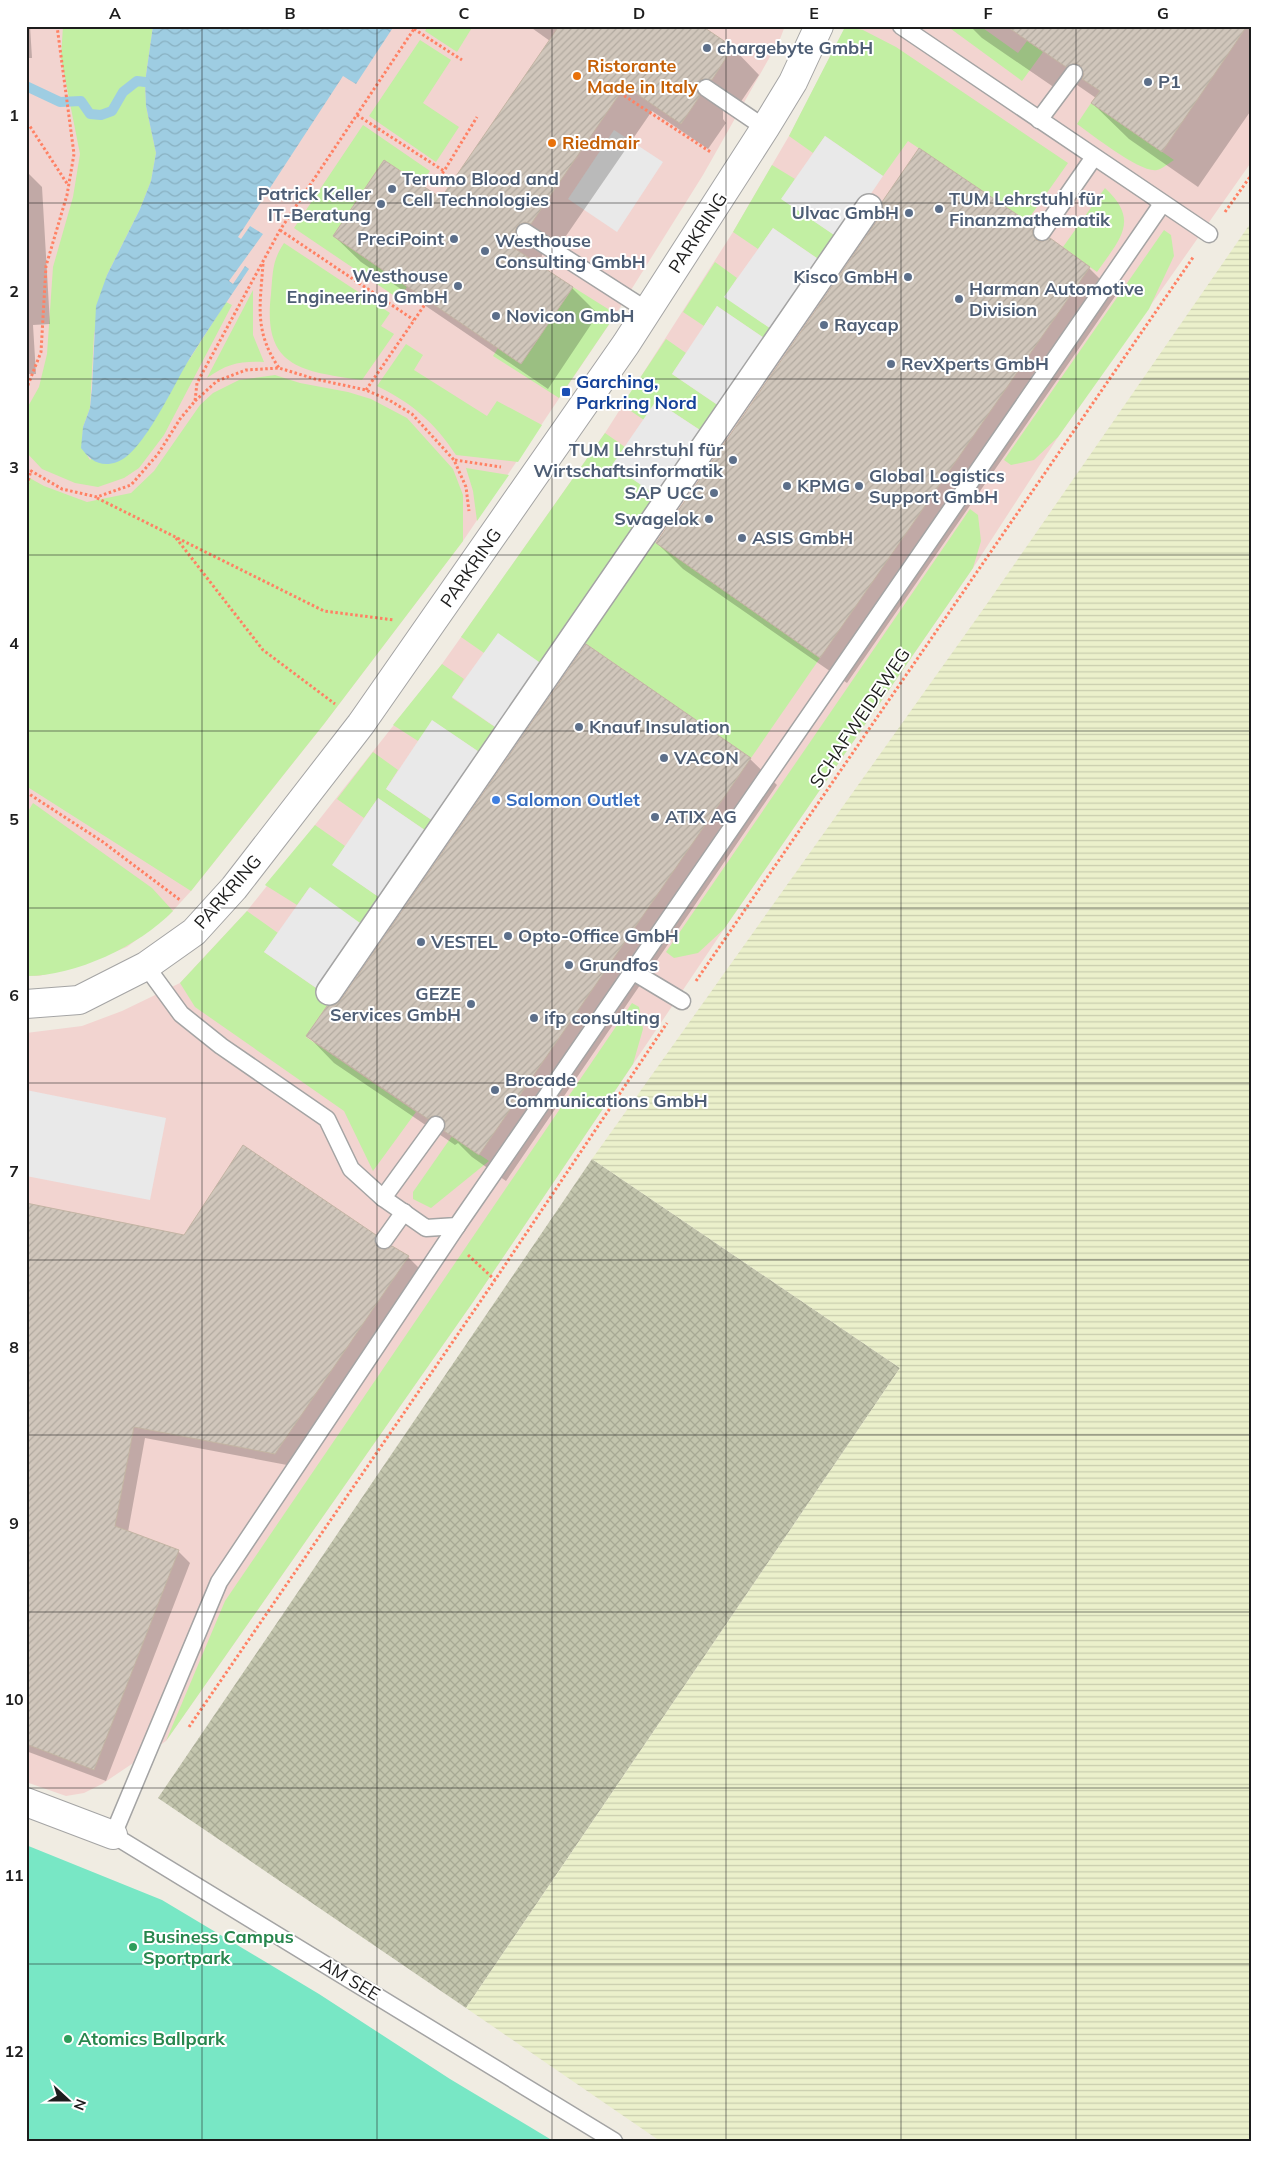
<svg xmlns="http://www.w3.org/2000/svg" width="1278" height="2167" viewBox="0 0 1278 2167" font-family="Mulish,sans-serif">
	<style>
		.commercial { fill: #f2d4d0 }
		.construction { fill: url(#construction-cross-hatch) }
		.farmland { fill: url(#farmland-rules) }
		.grass { fill: #c2efa3 }
		.pitch { fill: #78e7c5 }
		.parking { fill: #e9e9e9 }
		.water { fill: url(#water-waves) }
		.shadow { fill: #0003 }
		.lines { fill: none; stroke-linecap: round; stroke-linejoin: round }
		.stream { stroke: #9ecde2; stroke-width: 10 }
		.building { fill: url(#building-hatch); stroke: #c3b4a3 }
		.service-casing { stroke: #a4a4a4; stroke-width: 19 }
		.pedestrian-casing { stroke: #a4a4a4; stroke-width: 28 }
		.minor-casing { stroke: #a4a4a4; stroke-width: 30 }
		.path { stroke: #ff8164; stroke-width: 3; stroke-dasharray: 2.5 2.5; stroke-linecap: butt }
		.service { stroke: #fff; stroke-width: 16 }
		.pedestrian { stroke: #fff; stroke-width: 25 }
		.minor { stroke: #fff; stroke-width: 28 }
		.grid { fill: none; stroke: #1d1d1d; stroke-width: 1; stroke-opacity: 0.55 }
		.service-dot { fill: #5c6f8a; stroke: #fff; stroke-width: 2 }
		.food-dot { fill: #e8710a; stroke: #fff; stroke-width: 2 }
		.transit-dot { fill: #1a4fb4; stroke: #fff; stroke-width: 2 }
		.shop-dot { fill: #3f7fe0; stroke: #fff; stroke-width: 2 }
		.leisure-dot { fill: #2e9e5b; stroke: #fff; stroke-width: 2 }
		.labels { text-anchor: middle; stroke-width: 4; stroke-linejoin: round; paint-order: stroke }
		.service-label { font-size: 18px; font-weight: bold; fill: #4e5e75; stroke: #fff; text-anchor: start }
		.food-label { font-size: 18px; font-weight: bold; fill: #c56008; stroke: #fff; text-anchor: start }
		.street-label { font-size: 18px; fill: #1d1d1d; stroke: #fff }
		.transit-label { font-size: 18px; font-weight: bold; fill: #164399; stroke: #fff; text-anchor: start }
		.shop-label { font-size: 18px; font-weight: bold; fill: #366cbe; stroke: #fff; text-anchor: start }
		.leisure-label { font-size: 18px; font-weight: bold; fill: #27864d; stroke: #fff; text-anchor: start }
		.neatline { fill: none; stroke: #1d1d1d; stroke-width: 2 }
		.grid-label { font-size: 16px; text-anchor: middle; font-weight: bold; fill: #1d1d1d }
	</style>
	<defs>
		<pattern id="construction-cross-hatch" width="8" height="8" patternUnits="userSpaceOnUse" patternTransform="scale(1.25)"><rect width="8" height="8" fill="#c3c5ad"/><path d="M0 0l8 8M0 8l8-8" fill="none" stroke="#a7a994"/></pattern>
		<pattern id="farmland-rules" width="6" height="5" patternUnits="userSpaceOnUse" patternTransform="scale(1.25)"><rect width="6" height="5" fill="#ebf0cb"/><path d="M0 2.5h6" fill="none" stroke="#c9cdae"/></pattern>
		<pattern id="water-waves" width="16" height="10" patternUnits="userSpaceOnUse" patternTransform="scale(1.25)"><rect width="16" height="10" fill="#9ecde2"/><path d="M0 5q4-4 8 0t8 0" fill="none" stroke="#88b0c1"/></pattern>
		<pattern id="building-hatch" width="6" height="6" patternUnits="userSpaceOnUse" patternTransform="scale(1.25)"><rect width="6" height="6" fill="#d0c6bb"/><path d="M-1 1l2-2M0 6l6-6M5 7l2-2" fill="none" stroke="#b2aaa0"/></pattern>
	</defs>
	<rect width="100%" height="100%" fill="#f0ece2"/>
	<!-- commercial -->
	<g class="commercial">
		<polygon points="26,26 785,26 780,39 703,175 616,314 463,541 324,724 191,891 169,915 127,947 79,966 39,976 26,976"/>
		<polygon points="846,26 1252,26 1252,161 1058,437 973,568 724,929 473,1302 166,1741 102,1784 84,1793 66,1796 26,1782 26,1033 82,1026 122,1011 180,983 247,911 442,664 605,433 733,232 789,136"/>
	</g>
	<!-- construction -->
	<polygon class="construction" points="592,1159 900,1368 466,2008 158,1798"/>
	<!-- farmland -->
	<polygon class="farmland" points="1252,221 1252,2141 660,2141 466,2008 900,1368 592,1159 984,608"/>
	<!-- grass -->
	<g class="grass">
		<polygon points="63,26 153,26 145,82 146,106 156,153 151,181 140,209 107,275 94,335 90,408 83,427 82,447 90,460 189,360 226,302 232,305 164,435 139,468 124,478 98,487 75,483 42,469 26,452 26,410 39,387 47,354 53,267 73,197 80,154 61,58"/>
		<polygon points="428,26 473,26 457,52 425,31"/>
		<polygon points="947,26 980,26 1018,53 1027,41 1043,52 1022,81"/>
		<polygon points="845,27 863,30 896,47 1068,163 1027,221 908,141 883,176 825,136 813,153 789,136"/>
		<polygon points="420,40 451,60 423,103 459,127 436,162 369,116"/>
		<path d="M1091 103 1174 160C1169 163 1162 169 1157 170 1142 174 1091 134 1077 124Z"/>
		<polygon points="363,125 430,171 421,184 384,160 333,236 407,287 399,299 294,228"/>
		<polygon points="772,165 795,179 782,199 840,239 824,263 773,228 758,249 733,232"/>
		<path d="M1105 188C1141 221 1119 240 1097 272L1063 247Z"/>
		<polygon points="1164,230 1171,235 1174,256 1149,309 1058,437 1034,460 1011,465 1004,460"/>
		<path d="M284 243 390 313 381 326 394 334 362 380C302 371 262 368 271 294 273 272 272 261 284 243Z"/>
		<polygon points="715,262 737,278 725,297 777,333 770,342 717,306 704,326 683,312"/>
		<polygon points="573,287 616,314 559,398 493,356 498,348 521,364"/>
		<path d="M253 290V335L264 362C239 361 227 364 207 378Z"/>
		<polygon points="666,339 686,353 672,374 725,410 709,436 656,401 644,420 622,405"/>
		<path d="M406 344 423 355 414 370 487 416 497 401 542 425 518 462 456 455C435 423 412 403 377 386Z"/>
		<polygon points="275,375 300,383 348,392 371,399 407,418 453,469 463,495 463,541 324,724 191,891 26,786 26,476 44,486 87,502 131,493 154,471 200,405 213,393 239,380"/>
		<polygon points="605,433 625,447 613,465 663,500 546,667 498,634 484,653 461,637"/>
		<polygon points="466,468 509,475 477,521 473,491"/>
		<polygon points="970,509 978,515 981,541 973,568 724,929 698,953 674,958 666,952"/>
		<polygon points="649,538 820,658 751,758 579,639"/>
		<polygon points="442,664 464,679 452,698 501,731 485,756 433,721 418,741 393,725"/>
		<polygon points="373,752 398,770 386,789 439,825 432,835 378,798 364,818 337,799"/>
		<path d="M33 803 152 888 173 911C139 946 76 976 26 976V815Z"/>
		<polygon points="315,825 345,846 333,865 386,902 367,928 309,888 297,905 265,885"/>
		<polygon points="247,911 278,933 264,952 332,999 306,1037 416,1112 373,1171 344,1111 195,1007 180,983"/>
		<polygon points="632,1003 639,1007 643,1029 633,1064 473,1302 166,1741 225,1601"/>
		<polygon points="452,1136 489,1161 431,1208 413,1199 413,1192"/>
	</g>
	<!-- pitch -->
	<polygon class="pitch" points="26,1845 162,1900 319,1994 450,2079 550,2139 548,2141 26,2141"/>
	<!-- parking -->
	<g class="parking">
		<polygon points="614,130 663,162 617,232 568,199"/>
		<polygon points="825,136 883,176 840,239 781,199"/>
		<polygon points="773,228 824,263 777,333 724,297"/>
		<polygon points="717,306 770,342 725,410 672,374"/>
		<polygon points="656,401 709,436 663,500 612,465"/>
		<polygon points="498,633 546,667 501,731 452,697"/>
		<polygon points="432,720 485,756 439,825 386,789"/>
		<polygon points="378,798 432,835 386,902 332,865"/>
		<polygon points="310,887 367,928 322,992 264,952"/>
		<polygon points="26,1090 166,1118 150,1200 26,1176"/>
	</g>
	<!-- water -->
	<path class="water" d="M153 26H394L356 84 343 76 238 237 241 239 250 226 263 234 229 281 233 284 245 266 249 269C229 298 209 328 190 358 175 382 143 454 117 462 100 468 90 460 81 448L83 427 90 408 92 388 96 306 107 275 140 209 151 181 156 153 146 106 145 82Z"/>
	<!-- shadow -->
	<g class="shadow">
		<polygon points="26,26 30,26 32,58 26,58"/>
		<polygon points="529,26 709,26 706,30 733,48 759,75 738,106 723,109 723,119 726,123 708,149 652,111 557,249 543,252 541,259 545,267 544,269 572,288 598,314 548,389 361,262 334,236 442,199 550,41"/>
		<polygon points="970,26 1252,26 1252,109 1198,187 1129,139 1092,103 1096,98 1064,76 1055,88 982,38"/>
		<polygon points="26,171 42,187 50,324 33,325 36,374 26,374"/>
		<polygon points="885,209 1033,227 1047,241 1050,239 1089,268 1116,295 847,683 683,569 657,543 882,216"/>
		<polygon points="586,646 750,759 777,785 506,1181 472,1157 458,1143 455,1145 334,1063 308,1036 342,1001"/>
		<polygon points="26,1205 184,1237 375,1236 387,1248 387,1252 392,1247 408,1257 420,1269 287,1465 145,1438 128,1532 178,1551 190,1563 106,1781 26,1751"/>
	</g>
	<g class="lines">
		<!-- stream -->
		<polyline class="stream" points="26,86 60,102 81,101 90,114 101,115 112,111 123,92 137,81 145,82"/>
	</g>
	<!-- building -->
	<g class="building">
		<polygon points="559,26 702,26 733,47 712,80 702,79 698,83 697,92 700,96 681,124 625,86 531,224 525,222 517,226 515,232 519,240 514,248 573,287 521,364 333,236 384,160 441,198"/>
		<polygon points="1006,26 1247,26 1162,152 1091,103 1100,91 1082,79 1084,74 1080,65 1075,63 1066,67"/>
		<polygon points="919,148 1034,226 1032,232 1036,240 1042,242 1050,238 1090,267 820,658 656,543 881,215 883,209 882,202"/>
		<polygon points="586,644 751,758 479,1155 444,1131 445,1121 441,1117 432,1116 428,1119 306,1036 327,1006 335,1005 341,1000"/>
		<polygon points="243,1145 376,1235 375,1244 379,1248 388,1249 392,1246 409,1256 275,1454 134,1427 115,1526 179,1550 94,1770 26,1744 26,1203 184,1235"/>
	</g>
	<g class="lines">
		<defs>
			<g id="service">
				<polyline points="901,26 1209,234"/>
				<polyline points="706,88 765,128"/>
				<polyline points="1039,120 1074,73"/>
				<polyline points="525,232 648,311"/>
				<polyline points="1042,232 1094,157"/>
				<polyline points="146,966 181,1014 221,1046 327,1119 351,1169 383,1198 426,1228 457,1226 1162,204"/>
				<polyline points="632,971 682,1001"/>
				<polyline points="383,1198 436,1125"/>
				<polyline points="457,1226 219,1582 113,1835 614,2141"/>
				<polyline points="384,1240 404,1212"/>
			</g>
			<polyline id="pedestrian" points="329,992 869,207"/>
			<g id="minor">
				<polyline points="26,1004 79,1000 146,966 194,932 234,888 361,724 626,344 765,128 793,82 819,26"/>
				<polyline points="26,1802 113,1835"/>
			</g>
		</defs>
		<!-- service casing -->
		<use href="#service" class="service-casing"/>
		<!-- pedestrian casing -->
		<use href="#pedestrian" class="pedestrian-casing"/>
		<!-- minor casing -->
		<use href="#minor" class="minor-casing"/>
		<!-- path -->
		<g class="path">
			<polyline points="414,29 462,60"/>
			<polyline points="26,33 30,26"/>
			<polyline points="620,93 712,153"/>
			<polyline points="357,115 444,171"/>
			<polyline points="26,125 29,125 68,185"/>
			<polyline points="433,185 444,171 477,117"/>
			<polyline points="1225,212 1252,174"/>
			<polyline points="280,230 414,320"/>
			<path d="M263 264C260 306 254 331 279 368"/>
			<polyline points="26,390 41,352 46,266 67,195 74,154 57,26"/>
			<polyline points="366,390 428,300"/>
			<polyline points="195,401 217,381 246,370 279,368 315,379 366,390 389,400 412,414 454,460 466,487 469,511"/>
			<polyline points="455,460 501,467"/>
			<polyline points="26,468 62,489 97,497 131,485 158,454 180,419 195,401 197,383 280,230 416,26"/>
			<polyline points="26,490 31,470"/>
			<polyline points="97,498 324,611 394,620"/>
			<polyline points="176,538 263,650 335,704"/>
			<polyline points="26,792 103,842 180,900"/>
			<polyline points="696,981 1194,256"/>
			<polyline points="468,1255 495,1280"/>
			<polyline points="189,1727 495,1280 667,1023"/>
		</g>
		<!-- service -->
		<use href="#service" class="service"/>
		<!-- pedestrian -->
		<use href="#pedestrian" class="pedestrian"/>
		<!-- minor -->
		<use href="#minor" class="minor"/>
	</g>
	<!-- grid -->
	<path class="grid" d="M202 26V2141M377 26V2141M552 26V2141M726 26V2141M901 26V2141M1076 26V2141M26 203H1252M26 379H1252M26 555H1252M26 731H1252M26 908H1252M26 1083H1252M26 1260H1252M26 1435H1252M26 1612H1252M26 1788H1252M26 1964H1252"/>
	<!-- markers -->
	<g class="service-dot">
		<circle cx="707" cy="48" r="5"/>
		<circle cx="1148" cy="82" r="5"/>
		<circle cx="392" cy="189" r="5"/>
		<circle cx="381" cy="204" r="5"/>
		<circle cx="939" cy="209" r="5"/>
		<circle cx="909" cy="213" r="5"/>
		<circle cx="454" cy="239" r="5"/>
		<circle cx="485" cy="251" r="5"/>
		<circle cx="908" cy="277" r="5"/>
		<circle cx="458" cy="286" r="5"/>
		<circle cx="959" cy="299" r="5"/>
		<circle cx="496" cy="316" r="5"/>
		<circle cx="824" cy="325" r="5"/>
		<circle cx="891" cy="364" r="5"/>
		<circle cx="733" cy="460" r="5"/>
		<circle cx="787" cy="486" r="5"/>
		<circle cx="859" cy="486" r="5"/>
		<circle cx="714" cy="493" r="5"/>
		<circle cx="709" cy="519" r="5"/>
		<circle cx="742" cy="538" r="5"/>
		<circle cx="579" cy="727" r="5"/>
		<circle cx="664" cy="758" r="5"/>
		<circle cx="655" cy="817" r="5"/>
		<circle cx="508" cy="936" r="5"/>
		<circle cx="421" cy="942" r="5"/>
		<circle cx="569" cy="965" r="5"/>
		<circle cx="471" cy="1004" r="5"/>
		<circle cx="534" cy="1018" r="5"/>
		<circle cx="495" cy="1090" r="5"/>
	</g>
	<g class="food-dot">
		<circle cx="577" cy="76" r="5"/>
		<circle cx="552" cy="143" r="5"/>
	</g>
	<rect class="transit-dot" x="561" y="387" width="10" height="10" rx="2.5"/>
	<circle class="shop-dot" cx="496" cy="800" r="5"/>
	<g class="leisure-dot">
		<circle cx="133" cy="1947" r="5"/>
		<circle cx="68" cy="2039" r="5"/>
	</g>
	<g class="labels">
		<!-- service labels -->
		<g class="service-label">
			<text x="717" y="54">chargebyte GmbH</text>
			<text x="1158" y="88">P1</text>
			<text x="402" y="185">Terumo Blood and<tspan x="402" dy="21">Cell Technologies</tspan></text>
			<text x="371" y="200" text-anchor="end">Patrick Keller<tspan x="371" dy="21">IT-Beratung</tspan></text>
			<text x="949" y="205">TUM Lehrstuhl für<tspan x="949" dy="21">Finanzmathematik</tspan></text>
			<text x="899" y="219" text-anchor="end">Ulvac GmbH</text>
			<text x="444" y="245" text-anchor="end">PreciPoint</text>
			<text x="495" y="247">Westhouse<tspan x="495" dy="21">Consulting GmbH</tspan></text>
			<text x="448" y="282" text-anchor="end">Westhouse<tspan x="448" dy="21">Engineering GmbH</tspan></text>
			<text x="898" y="283" text-anchor="end">Kisco GmbH</text>
			<text x="969" y="295">Harman Automotive<tspan x="969" dy="21">Division</tspan></text>
			<text x="506" y="322">Novicon GmbH</text>
			<text x="834" y="331">Raycap</text>
			<text x="901" y="370">RevXperts GmbH</text>
			<text x="723" y="456" text-anchor="end">TUM Lehrstuhl für<tspan x="723" dy="21">Wirtschaftsinformatik</tspan></text>
			<text x="869" y="482">Global Logistics<tspan x="869" dy="21">Support GmbH</tspan></text>
			<text x="797" y="492">KPMG</text>
			<text x="704" y="499" text-anchor="end">SAP UCC</text>
			<text x="699" y="525" text-anchor="end">Swagelok</text>
			<text x="752" y="544">ASIS GmbH</text>
			<text x="589" y="733">Knauf Insulation</text>
			<text x="674" y="764">VACON</text>
			<text x="665" y="823">ATIX AG</text>
			<text x="518" y="942">Opto-Office GmbH</text>
			<text x="431" y="948">VESTEL</text>
			<text x="579" y="971">Grundfos</text>
			<text x="461" y="1000" text-anchor="end">GEZE<tspan x="461" dy="21">Services GmbH</tspan></text>
			<text x="544" y="1024">ifp consulting</text>
			<text x="505" y="1086">Brocade<tspan x="505" dy="21">Communications GmbH</tspan></text>
		</g>
		<!-- food labels -->
		<g class="food-label">
			<text x="587" y="72">Ristorante<tspan x="587" dy="21">Made in Italy</tspan></text>
			<text x="562" y="149">Riedmair</text>
		</g>
		<!-- street labels -->
		<g class="street-label">
			<text transform="translate(698 233) rotate(-57)" y="6">PARKRING</text>
			<text transform="translate(471 568) rotate(-55)" y="6">PARKRING</text>
			<text transform="translate(860 718) rotate(-56)" y="6">SCHAFWEIDEWEG</text>
			<text transform="translate(228 892) rotate(-49)" y="6">PARKRING</text>
			<text transform="translate(350 1979) rotate(31)" y="6">AM SEE</text>
		</g>
		<!-- transit labels -->
		<g class="transit-label">
			<text x="576" y="388">Garching,<tspan x="576" dy="21">Parkring Nord</tspan></text>
		</g>
		<!-- shop labels -->
		<g class="shop-label">
			<text x="506" y="806">Salomon Outlet</text>
		</g>
		<!-- leisure labels -->
		<g class="leisure-label">
			<text x="143" y="1943">Business Campus<tspan x="143" dy="21">Sportpark</tspan></text>
			<text x="78" y="2045">Atomics Ballpark</text>
		</g>
	</g>
	<!-- border -->
	<rect width="1278" height="2167" fill="none" stroke="#ffffff" stroke-width="55"/>
	<!-- north arrow -->
	<g transform="translate(68 2100) rotate(111)" stroke="#ffffff" stroke-width="4" paint-order="stroke">
	<path d="M0-4L9 19L0 12L-9 19Z" fill="#1d1d1d"/>
	<text y="-8" font-size="14" font-weight="bold" text-anchor="middle" fill="#1d1d1d">N</text>
	</g>
	<rect x="28" y="28" width="1222" height="2112" class="neatline"/>
	<g class="grid-label">
		<text x="115" y="19">A</text>
		<text x="290" y="19">B</text>
		<text x="464" y="19">C</text>
		<text x="639" y="19">D</text>
		<text x="814" y="19">E</text>
		<text x="988" y="19">F</text>
		<text x="1163" y="19">G</text>
		<text x="14" y="121">1</text>
		<text x="14" y="297">2</text>
		<text x="14" y="473">3</text>
		<text x="14" y="649">4</text>
		<text x="14" y="825">5</text>
		<text x="14" y="1001">6</text>
		<text x="14" y="1177">7</text>
		<text x="14" y="1353">8</text>
		<text x="14" y="1529">9</text>
		<text x="14" y="1705">10</text>
		<text x="14" y="1881">11</text>
		<text x="14" y="2057">12</text>
	</g>
</svg>
